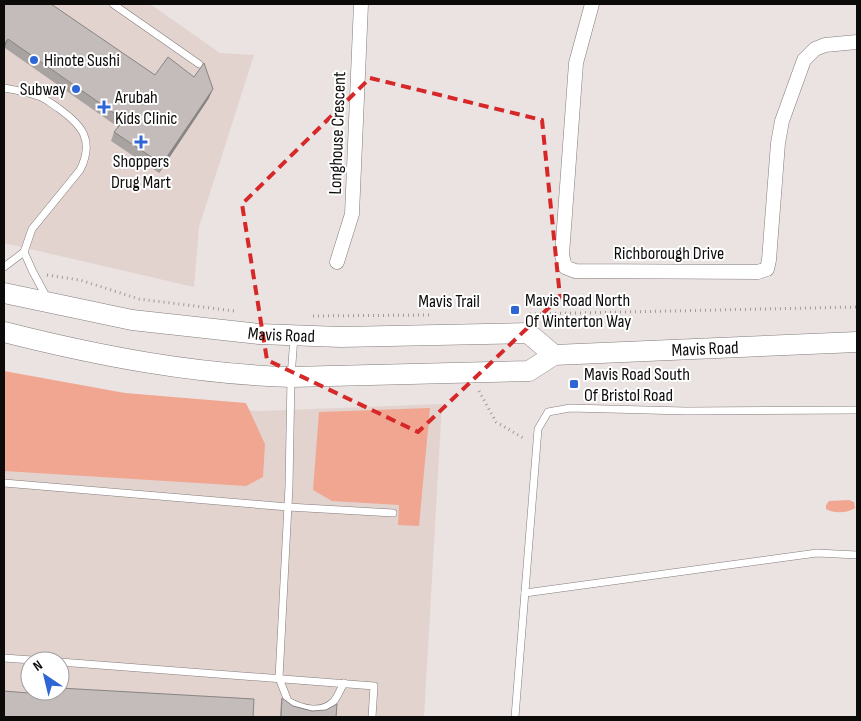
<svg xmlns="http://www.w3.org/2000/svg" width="861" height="721" viewBox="0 0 861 721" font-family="'Sofia Sans Condensed',sans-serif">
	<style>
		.built { fill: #e2d3cf; fill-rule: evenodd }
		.green { fill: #f1a692 }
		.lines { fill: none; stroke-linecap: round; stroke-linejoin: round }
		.service-casing { stroke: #837c7b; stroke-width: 8 }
		.minor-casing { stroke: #837c7b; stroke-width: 15 }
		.secondary-casing { stroke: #837c7b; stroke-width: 21 }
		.path { stroke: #9f9a98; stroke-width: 3; stroke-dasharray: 1 4; stroke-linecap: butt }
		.service { stroke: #fff; stroke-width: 7 }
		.minor { stroke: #fff; stroke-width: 14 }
		.secondary { stroke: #fff; stroke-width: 20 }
		.wall { fill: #a8a2a0 }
		.shaded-wall { fill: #888482 }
		.building { fill: #c3bcba; stroke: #888482 }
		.marked { fill: none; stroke: #d62828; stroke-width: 4; stroke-dasharray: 10 6; stroke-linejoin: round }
		.poi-dot { fill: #2e67d5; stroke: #fff; stroke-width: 2 }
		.labels { text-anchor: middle; stroke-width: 4; stroke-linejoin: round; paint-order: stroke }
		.poi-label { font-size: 18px; fill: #0d0b0a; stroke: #fff; text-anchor: start }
		.street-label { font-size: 18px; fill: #0d0b0a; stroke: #fff }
	</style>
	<rect width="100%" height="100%" fill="#eae3e1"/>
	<!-- built -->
	<g class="built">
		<polygon points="4,4 150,4 220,53 254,55 199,227 194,287 4,243"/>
		<path d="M4 381 137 407 261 411 442 404 424 717H4ZM30 661H60V691H30Z"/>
	</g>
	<!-- green -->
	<g class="green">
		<polygon points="4,371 125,393 246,403 265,444 263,477 246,486 4,471"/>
		<polygon points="430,408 419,526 398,525 399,505 332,501 313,490 319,412"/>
		<path d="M849 500 854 502 855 508C848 513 834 514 826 509V505L829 501Z"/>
	</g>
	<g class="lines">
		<defs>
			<g id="service">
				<polyline points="113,4 199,64"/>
				<path d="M4 88C16 90 27 92 38 96 45 98 52 104 58 108 82 125 95 140 80 170L32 229 24 252 4 267"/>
				<polyline points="24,252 33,272 47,298"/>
				<path d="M294 337 291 377 289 486 279 678 288 701C302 709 322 714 334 701 338 696 341 688 344 683"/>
				<polyline points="4,483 288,507 393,513"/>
				<polyline points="525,593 817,553 857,555"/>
				<polyline points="4,658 46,661"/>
				<polyline points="60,662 374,686 372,717"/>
				<polyline points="515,717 538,429 548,412 570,408 686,411 857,410"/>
			</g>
			<g id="minor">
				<polyline points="592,4 576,63 562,255 565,267 575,271 758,272 767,269 769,260 778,143 782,121 804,60 815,49 825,45 857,42"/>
				<polyline points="337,262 352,214 361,4"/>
			</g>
			<g id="secondary">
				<path id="s1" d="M4 293 132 320 259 334 341 337 528 333 554 355"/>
				<path id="s2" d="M4 332C99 356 193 374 291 377L529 371 554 355 857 342"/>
			</g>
		</defs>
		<!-- service casing -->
		<use href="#service" class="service-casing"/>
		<!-- minor casing -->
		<use href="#minor" class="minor-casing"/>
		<!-- secondary casing -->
		<use href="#secondary" class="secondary-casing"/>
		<!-- path -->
		<g class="path">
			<polyline points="47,275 80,280 139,299 234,311"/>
			<polyline points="530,314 857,307"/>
			<polyline points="313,316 432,315"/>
			<polyline points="479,391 496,422 525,439"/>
		</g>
		<!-- service -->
		<use href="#service" class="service"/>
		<!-- minor -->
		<use href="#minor" class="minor"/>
		<!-- secondary -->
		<use href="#secondary" class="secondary"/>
	</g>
	<!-- wall -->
	<g class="wall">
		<polygon points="4,4 155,75 209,98 159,173 111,141 114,132 118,127 5,48"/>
		<polygon points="282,698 293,706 336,717 280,717 281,701"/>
	</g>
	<!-- shaded-wall -->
	<g class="shaded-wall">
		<polygon points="8,39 5,48 4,49 4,44"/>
		<polygon points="213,89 209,98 159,173 162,164"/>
	</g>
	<!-- building -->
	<g class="building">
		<polygon points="4,4 51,4 155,75 168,57 194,77 204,63 213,89 162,164 114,132 124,120 8,39 4,44"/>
		<polygon points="60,688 254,699 253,717 4,717 4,691 53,695 53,691 60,691"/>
		<polygon points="282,698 293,706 312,711 326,710 337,704 336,717 281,717"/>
	</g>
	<!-- marked area -->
	<path class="marked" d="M370 78 542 120 560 297 418 432 267 360 242 204Z"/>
	<!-- markers -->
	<g class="poi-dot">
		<circle cx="34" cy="60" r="5"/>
		<circle cx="76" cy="89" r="5"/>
		<path d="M101.5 99.5h5v5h5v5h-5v5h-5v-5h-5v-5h5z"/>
		<path d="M138.5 134.5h5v5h5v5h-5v5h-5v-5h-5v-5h5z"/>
		<rect x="510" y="305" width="10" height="10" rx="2.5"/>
		<rect x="569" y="379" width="10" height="10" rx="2.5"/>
	</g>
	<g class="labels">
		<!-- poi labels -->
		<g class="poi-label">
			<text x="44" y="66">Hinote Sushi</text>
			<text x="66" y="95" text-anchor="end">Subway</text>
			<text x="115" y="103">Arubah<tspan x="115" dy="21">Kids Clinic</tspan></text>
			<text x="141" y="167" text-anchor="middle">Shoppers<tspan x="141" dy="21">Drug Mart</tspan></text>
			<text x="525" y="306">Mavis Road North<tspan x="525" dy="21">Of Winterton Way</tspan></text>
			<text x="584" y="380">Mavis Road South<tspan x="584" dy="21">Of Bristol Road</tspan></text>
		</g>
		<!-- street labels -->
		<g class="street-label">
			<text transform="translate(337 133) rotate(-88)" y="6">Longhouse Crescent</text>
			<text x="669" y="259">Richborough Drive</text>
			<text x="449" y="307">Mavis Trail</text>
			<text dy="6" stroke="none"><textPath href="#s1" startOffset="281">Mavis Road</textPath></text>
			<text dy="6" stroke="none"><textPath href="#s2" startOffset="710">Mavis Road</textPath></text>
		</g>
	</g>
	<!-- border -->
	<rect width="861" height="721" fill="none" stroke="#0d0b0a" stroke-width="10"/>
	<!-- north arrow -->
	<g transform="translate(45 676) rotate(325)"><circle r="24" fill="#ffffff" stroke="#9e9d9d"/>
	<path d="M0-4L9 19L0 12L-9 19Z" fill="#2e67d5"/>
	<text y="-8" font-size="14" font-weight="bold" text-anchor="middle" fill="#0d0b0a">N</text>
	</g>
</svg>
